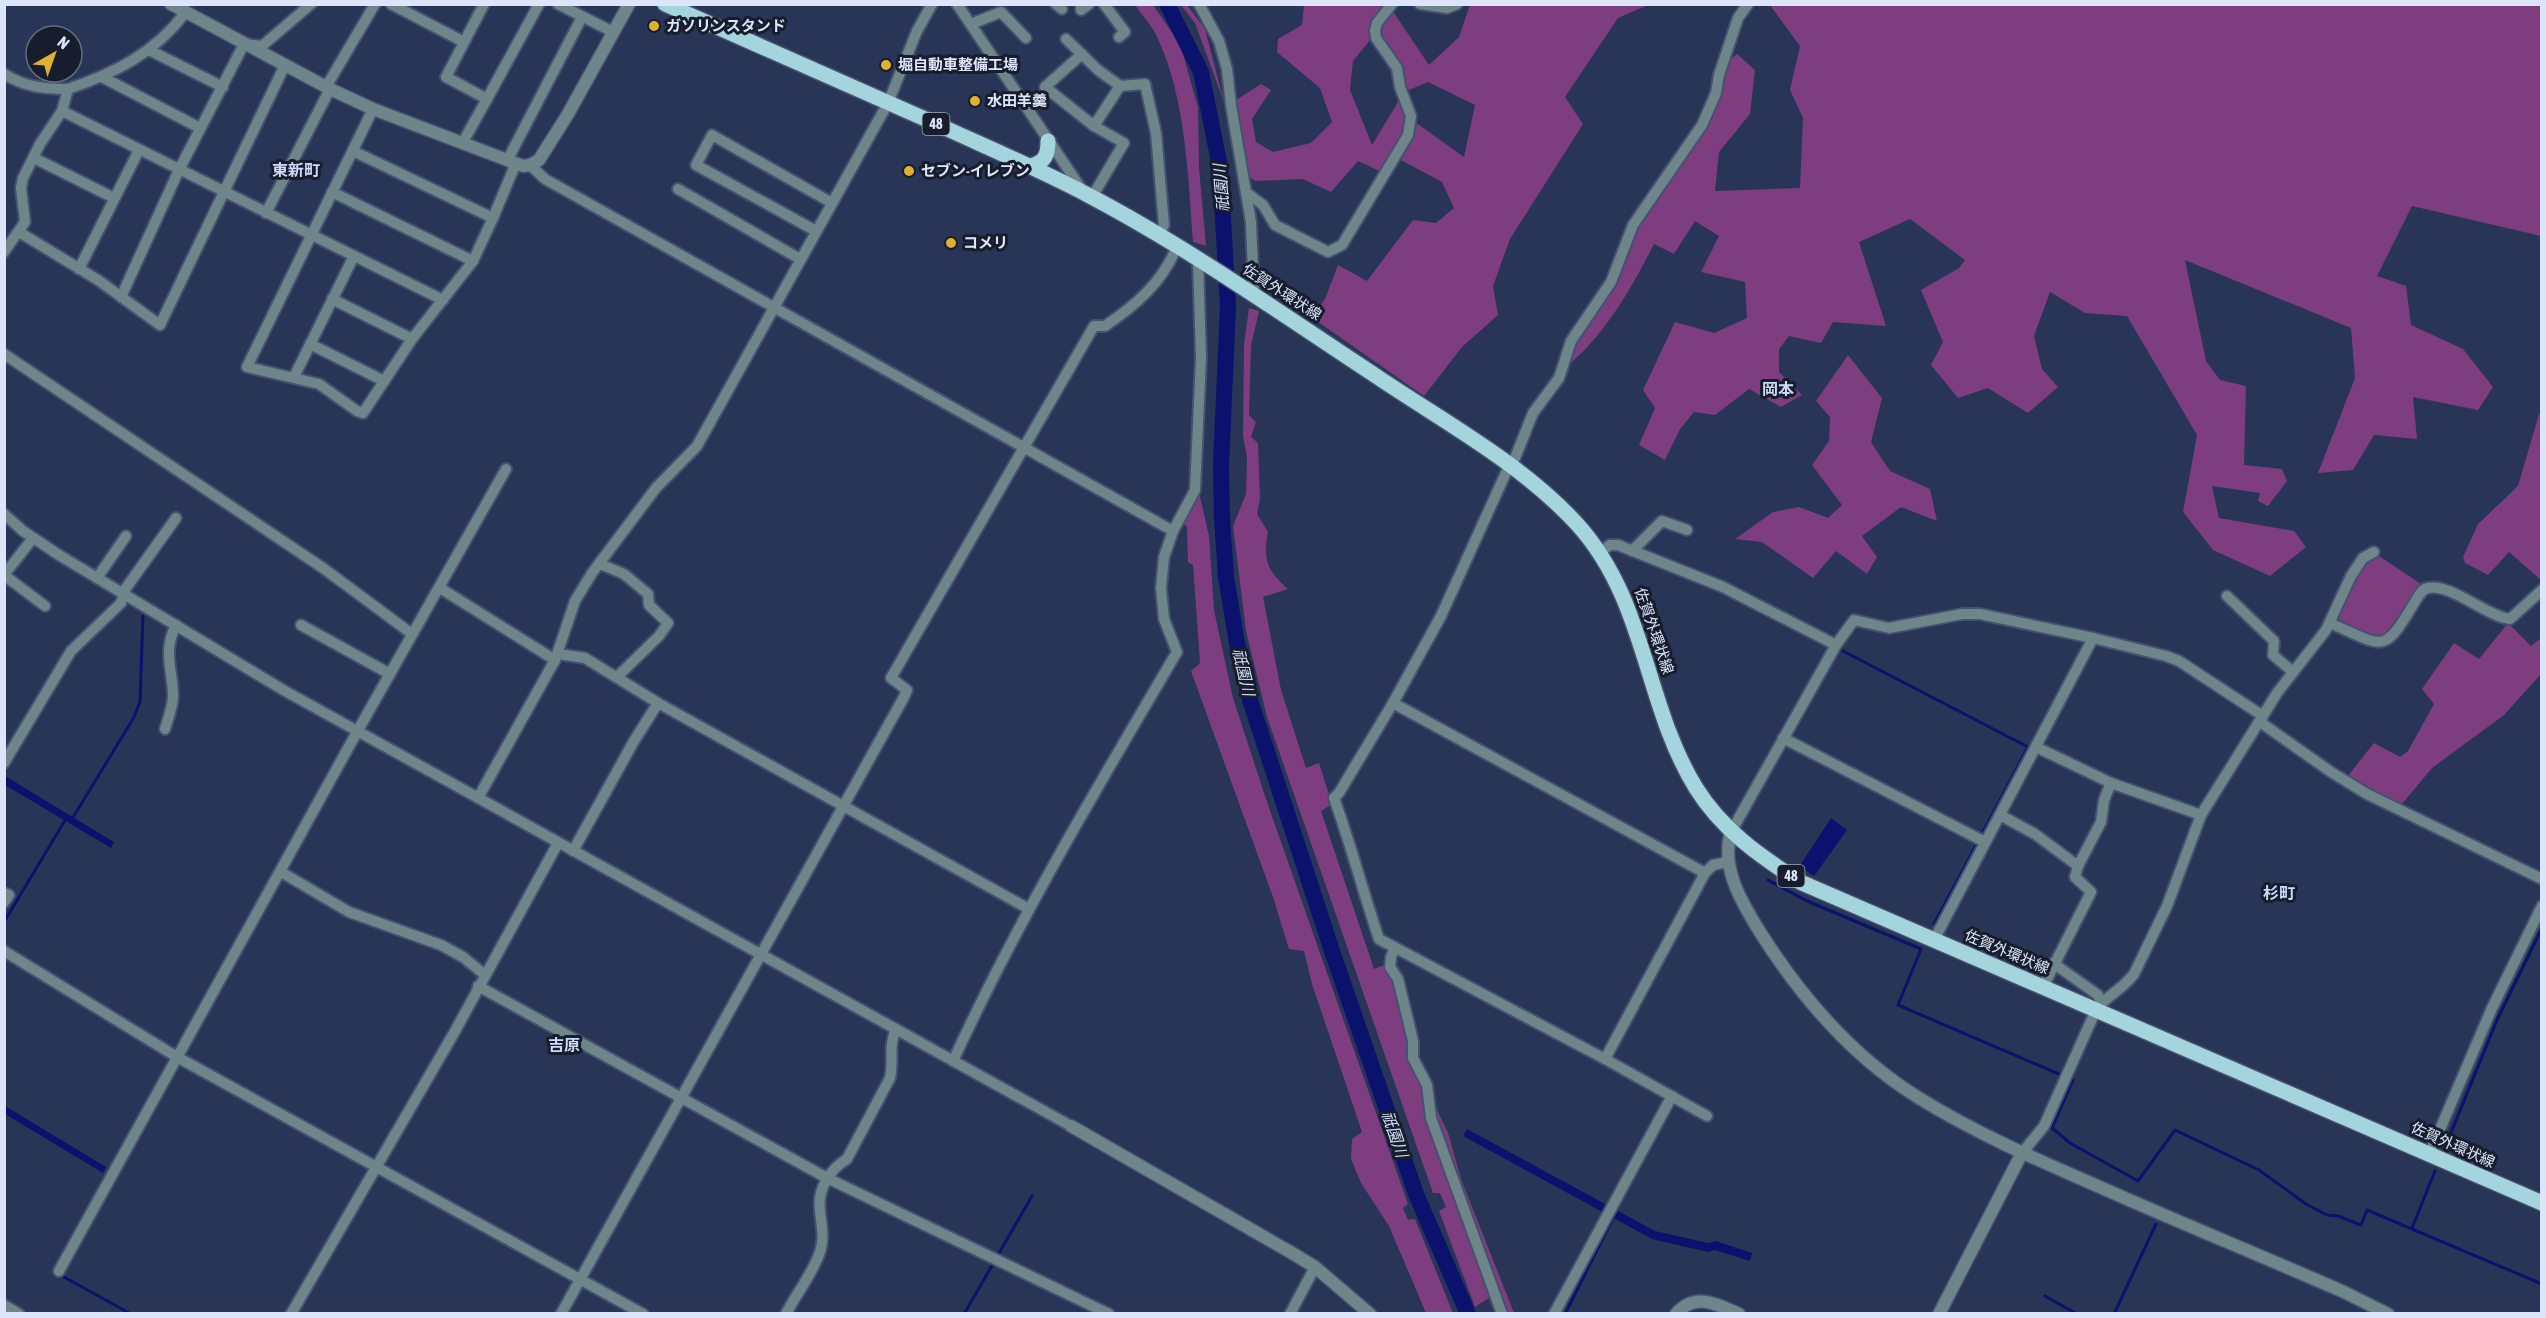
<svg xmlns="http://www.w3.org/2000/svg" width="2546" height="1318" viewBox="0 0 2546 1318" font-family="'Asap Condensed','Noto Sans JP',sans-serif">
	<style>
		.green { fill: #7e3d7e; fill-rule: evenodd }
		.water { fill: #0a126d }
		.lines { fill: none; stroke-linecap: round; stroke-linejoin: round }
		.stream { stroke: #0a126d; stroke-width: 3 }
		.river { stroke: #0a126d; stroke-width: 16 }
		.minor-casing { stroke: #455170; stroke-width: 14 }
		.tertiary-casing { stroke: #455170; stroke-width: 15 }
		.primary-casing { stroke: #455170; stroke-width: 18 }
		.minor { stroke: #6e8689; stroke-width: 10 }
		.tertiary { stroke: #6e8689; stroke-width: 12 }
		.primary { stroke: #a4d4dc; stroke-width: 15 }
		.poi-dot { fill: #deb133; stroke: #171d2c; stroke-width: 2 }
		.labels { text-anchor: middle; stroke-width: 6; stroke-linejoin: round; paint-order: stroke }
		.shield { fill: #171d2c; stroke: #a1a9bc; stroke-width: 1.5 }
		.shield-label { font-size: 14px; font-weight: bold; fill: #dce5fa }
		.poi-label { font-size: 15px; font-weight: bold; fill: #dce5fa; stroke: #171d2c; text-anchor: start }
		.street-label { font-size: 15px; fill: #dce5fa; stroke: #171d2c }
		.neighbourhood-label { font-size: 16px; font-weight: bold; fill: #cbd9fa; stroke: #171d2c }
		.water-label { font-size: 16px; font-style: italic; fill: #d5e0f9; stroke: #171d2c }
	</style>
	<rect width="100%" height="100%" fill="#283556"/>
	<!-- green -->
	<g class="green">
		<path d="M1135 5H1153L1180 44 1198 107 1199 168 1206 246 1193 242C1188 177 1186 99 1158 39 1153 27 1142 15 1135 5Z"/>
		<polygon points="1181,5 1187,5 1205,29 1224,102 1195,23"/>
		<path d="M1304 5H1399L1392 10 1429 65 1459 37 1470 5H1648L1618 18 1565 97 1583 124 1510 239 1493 286 1498 315 1462 347 1424 396 1311 317 1325 299 1338 265 1367 281 1413 220 1436 223 1454 208 1442 182 1399 159 1388 175 1358 161 1331 192 1303 179 1255 181 1245 173 1237 123 1236 100 1261 84 1271 90 1252 119 1256 142 1273 152 1311 143 1332 122 1320 88 1277 52 1278 39 1302 25ZM1376 33 1404 92 1372 145 1350 90 1353 61ZM1428 82 1475 105 1464 157 1415 122 1404 92Z"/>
		<path d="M1770 5H2541V236L2412 206 2377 276 2406 286 2411 325 2463 349 2493 387 2478 410 2413 397 2417 439 2374 435 2353 470 2318 473 2355 378 2351 328 2185 260 2206 361 2220 380 2246 386 2244 465 2282 469 2287 481 2268 506 2258 501 2260 493 2212 486 2219 518 2294 531 2306 547 2270 576 2213 550 2183 512 2197 435 2127 316 2085 313 2050 292 2034 336 2042 369 2058 387 2028 413 1988 388 1958 398 1931 365 1943 342 1921 290 1959 268 1965 260 1910 219 1859 242 1886 326 1833 322 1821 343 1789 336 1779 349V372L1802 395 1781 407 1749 389 1715 415 1694 412 1680 429 1665 460 1639 445 1655 408 1643 390 1675 322 1714 333 1747 318 1745 282 1701 272 1719 236 1695 221 1674 254 1654 244C1632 287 1608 330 1572 362L1559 356 1578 322 1608 282 1631 222 1694 134 1712 91 1713 74 1737 54 1755 70 1750 114 1719 152 1715 191 1800 188 1803 118 1790 90 1800 46Z"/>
		<path d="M1249 308 1259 311 1251 346 1249 415 1256 422 1251 437 1258 443 1260 499 1257 514 1268 532C1263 560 1267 571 1288 589L1263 597 1281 690 1306 768 1319 763 1332 804 1321 811 1374 969 1384 965 1394 979 1408 1052 1422 1087 1429 1093 1448 1133 1461 1179 1514 1313H1503L1498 1292 1475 1307 1439 1211 1446 1207 1440 1193H1433L1267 717 1246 631 1233 526 1246 494 1247 457 1243 436 1244 345Z"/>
		<polygon points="1848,355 1882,398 1871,442 1890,471 1930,489 1937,521 1901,507 1862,536 1877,557 1867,574 1836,551 1813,578 1762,542 1735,539 1773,512 1799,507 1828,518 1842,505 1812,465 1829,441 1830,417 1816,401"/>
		<polygon points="2539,414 2542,414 2541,580 2509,552 2488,575 2465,563 2463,557 2478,524 2518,486"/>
		<polygon points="1199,492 1209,536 1214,610 1233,698 1266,799 1408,1204 1403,1208 1408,1220 1415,1219 1453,1313 1426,1313 1389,1226 1361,1183 1351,1159 1352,1139 1362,1132 1312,984 1304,951 1289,949 1273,897 1191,671 1200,663 1193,565 1188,562 1187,527 1182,522"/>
		<polygon points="2376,554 2421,584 2392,633 2378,640 2334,621 2363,563"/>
		<polygon points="2508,623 2531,646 2541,638 2541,674 2504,715 2432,768 2402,804 2367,789 2347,777 2374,743 2400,757 2408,751 2434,704 2422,689 2454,643 2479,659"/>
	</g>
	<!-- water -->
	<g class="water">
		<polygon points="5,776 114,842 111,848 5,785"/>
		<polygon points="1831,818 1847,830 1814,876 1799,867"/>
		<polygon points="5,1106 106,1167 103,1173 5,1114"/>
		<polygon points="1467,1129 1655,1231 1708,1243 1716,1241 1752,1253 1750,1261 1715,1250 1708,1252 1652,1239 1463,1136"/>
	</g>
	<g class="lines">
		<!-- stream -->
		<g class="stream">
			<polyline points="1841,650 2028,747 1981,836"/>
			<polyline points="1768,880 1807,901 1921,949 1898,1005 2073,1080 2052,1128 2070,1143 2138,1181 2175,1130 2259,1170 2306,1204 2327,1215 2338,1216 2361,1225 2367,1210 2542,1284"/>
			<polyline points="4,922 67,817 72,819 133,719 140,702 143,616"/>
			<polyline points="1934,924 1978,842"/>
			<polyline points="2444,1150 2497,1020 2542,928"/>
			<polyline points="2412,1228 2435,1171"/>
			<polyline points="999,1253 1032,1196"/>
			<polyline points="64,1277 131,1314"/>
			<polyline points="2045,1296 2077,1314"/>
			<polyline points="964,1314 993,1264"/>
			<polyline points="1565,1314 1613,1218"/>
			<polyline points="2114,1314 2156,1224"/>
		</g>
		<!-- river -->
		<polyline class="river" points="1167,4 1201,72 1220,167 1228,306 1221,465 1222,519 1226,577 1237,643 1251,703 1334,957 1416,1194 1468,1314"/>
		<defs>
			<g id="minor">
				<polyline points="391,4 464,42"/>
				<polyline points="558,4 613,32"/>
				<polyline points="957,4 1082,190"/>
				<polyline points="1056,4 1062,9"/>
				<polyline points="1081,4 1081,10 1089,4"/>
				<polyline points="1104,4 1125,32 1119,37"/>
				<polyline points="1199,4 1219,41 1227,69 1231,105 1251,222 1254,295"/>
				<polyline points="1420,4 1447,8 1457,4"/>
				<polyline points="971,24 1001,12 1026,38"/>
				<polyline points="1066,39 1098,70 1120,86 1145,84 1156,133 1164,225 1159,236"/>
				<polyline points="149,50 223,87"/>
				<polyline points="1082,54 1045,87 1094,126 1124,143 1092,197"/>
				<path d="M4 74C25 87 44 89 68 89"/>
				<polyline points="102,77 200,128"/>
				<polyline points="326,87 375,4"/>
				<polyline points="487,99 539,4"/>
				<polyline points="373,109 247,367 319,384 357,411 363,413 412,339 473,261 493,218 516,163"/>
				<polyline points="62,111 443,300"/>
				<polyline points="1094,126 1120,86"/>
				<polyline points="463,142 487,99 446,77 484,4"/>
				<polyline points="353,151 493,218"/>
				<polyline points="34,158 114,198"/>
				<polyline points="508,159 582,17"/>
				<polyline points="530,165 545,179 1173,531"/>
				<polyline points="678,189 800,259"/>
				<polyline points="332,192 473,261"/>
				<polyline points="1247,193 1263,205 1275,225 1328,252 1342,245 1408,135 1411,116 1400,87 1397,68 1376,38 1375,30 1377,23 1392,4"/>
				<polyline points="266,213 330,89"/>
				<polyline points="816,231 696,165 712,135 832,203"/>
				<polyline points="19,232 98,280 160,325 285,65"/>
				<path d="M4 252 25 222 21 188 23 178 40 144 62 111 68 89C115 73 155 53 185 13"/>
				<polyline points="79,269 139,150"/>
				<polyline points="121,297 179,170 244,44 262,46 311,4"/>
				<polyline points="332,299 412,339"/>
				<polyline points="310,344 384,381"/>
				<polyline points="4,354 323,568 412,634"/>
				<polyline points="294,377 354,256"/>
				<polyline points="4,514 23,531 59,555 285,691 1071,1126"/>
				<polyline points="1632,551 1662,521 1687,530"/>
				<polyline points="1600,552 1610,545 1618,545 1723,587 1836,645"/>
				<polyline points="600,564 624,574 648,594 649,605 668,623 659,636 617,677"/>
				<polyline points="4,575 45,606"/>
				<polyline points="4,575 33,538"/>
				<polyline points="97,578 126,536"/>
				<polyline points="440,588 555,660"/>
				<polyline points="2227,596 2274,641 2273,655 2293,672"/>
				<path d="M2330 623C2386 648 2383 655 2416 600 2419 595 2422 589 2428 588 2451 583 2487 617 2510 619L2542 590"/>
				<polyline points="301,625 390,674"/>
				<polyline points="558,654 585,658 658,703 1029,909"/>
				<polyline points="1393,703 1705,873"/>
				<polyline points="2260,722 2331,772 2367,794 2542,879"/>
				<path d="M165 729C168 719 173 706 173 696 173 669 162 653 176 625"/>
				<polyline points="1783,738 1985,842"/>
				<polyline points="2036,747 2111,783 2201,815"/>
				<polyline points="4,763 71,651 121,603 126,588 176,518"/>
				<polyline points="478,798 555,660 575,601 592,573 656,488 697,446 888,103 917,31 932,4"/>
				<polyline points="2000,815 2035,834 2078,866"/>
				<polyline points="1731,832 1836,645 1854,620 1889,628 1962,614 1980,614 2093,638 2166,656 2179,661 2263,716"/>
				<polyline points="573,851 634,741 658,703"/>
				<polyline points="281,872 349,912 441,945 463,957 485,975"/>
				<polyline points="4,893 9,895 4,902"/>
				<polyline points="1934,940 2093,638"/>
				<polyline points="1395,948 1391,957 1390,967 1398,979 1413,1041 1413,1058 1427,1085 1431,1118 1502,1314"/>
				<polyline points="4,951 177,1057 643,1314"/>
				<polyline points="2053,963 2098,995 2101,1003"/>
				<polyline points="478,986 827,1178 1109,1314"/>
				<polyline points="2043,987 2091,892 2075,877 2078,866 2101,822 2104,800 2111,783"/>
				<polyline points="1605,1059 1705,873 1713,865 1727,862"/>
				<path d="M953 1061C1018 920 1098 786 1177 652L1164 619 1161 588 1164 557 1173 531 1195 490 1201 358 1198 259"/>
				<path d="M1707 1116 1605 1059 1379 939C1363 892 1351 845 1334 798L1339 793 1393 703 1441 616 1509 466 1515 458 1533 413 1559 378 1571 341 1611 282 1633 225 1702 125 1716 93 1719 75 1738 18 1748 4"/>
				<path d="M2022 1153 2044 1126 2096 1010C2106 996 2123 989 2134 974L2167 906 2201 815 2277 693 2326 630 2351 576 2363 558 2374 552"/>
				<polyline points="2429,1155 2492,1008 2542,906"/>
				<polyline points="59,1271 357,732 506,469"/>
				<polyline points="4,1305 19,1314"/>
				<polyline points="291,1314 454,1033 558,843"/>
				<path d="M561 1314 904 697 907 690 891 678 1094 326H1105C1136 305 1163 282 1177 246"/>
				<path d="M786 1314C796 1294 813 1273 820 1252 825 1237 821 1225 820 1210 817 1190 830 1169 847 1159L890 1078C894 1061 888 1046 896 1029"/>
				<polyline points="1290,1314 1315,1267"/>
				<polyline points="1554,1314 1672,1096"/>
			</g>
			<g id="tertiary">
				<polyline points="171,4 330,89 373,109 523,166 530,165 539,160 568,114 629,4"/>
				<path d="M1731 832C1720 867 1742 903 1760 932 1801 997 1854 1058 1919 1098 1977 1134 2040 1161 2102 1188 2183 1224 2264 1257 2344 1292L2388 1314"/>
				<polyline points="1071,1126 1292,1253 1315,1267 1370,1314"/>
				<path d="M1676 1314C1695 1292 1717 1304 1739 1314"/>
				<polyline points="1939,1314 2022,1153"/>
			</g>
			<g id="primary">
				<path d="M665 4C754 44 843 83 932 122 984 146 1037 168 1088 195 1189 248 1283 315 1379 378 1446 423 1522 464 1577 524 1647 601 1644 704 1696 788 1722 830 1760 856 1800 882L2542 1203"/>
				<path d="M1031 166C1045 162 1048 155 1048 141"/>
			</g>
		</defs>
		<!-- minor casing -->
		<use href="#minor" class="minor-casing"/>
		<!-- tertiary casing -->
		<use href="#tertiary" class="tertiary-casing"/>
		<!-- primary casing -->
		<use href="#primary" class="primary-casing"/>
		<!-- minor -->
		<use href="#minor" class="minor"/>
		<!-- tertiary -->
		<use href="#tertiary" class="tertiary"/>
		<!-- primary -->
		<use href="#primary" class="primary"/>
	</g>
	<!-- markers -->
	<g class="poi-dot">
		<circle cx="654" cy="26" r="6"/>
		<circle cx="886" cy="65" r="6"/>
		<circle cx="975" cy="101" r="6"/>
		<circle cx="909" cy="171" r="6"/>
		<circle cx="951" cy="243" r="6"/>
	</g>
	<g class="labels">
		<!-- shield labels -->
		<g class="shield">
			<rect x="922.5" y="113" width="27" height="22" rx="4.5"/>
			<rect x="1777.5" y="865" width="27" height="22" rx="4.5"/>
		</g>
		<g class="shield-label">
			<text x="936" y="129">48</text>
			<text x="1791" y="881">48</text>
		</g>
		<!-- poi labels -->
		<g class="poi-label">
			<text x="666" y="31">ガソリンスタンド</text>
			<text x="898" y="70">堀自動車整備工場</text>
			<text x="987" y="106">水田羊羹</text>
			<text x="921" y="176">セブン-イレブン</text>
			<text x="963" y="248">コメリ</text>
		</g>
		<!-- street labels -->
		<g class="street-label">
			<text transform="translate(1282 292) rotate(33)" y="5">佐賀外環状線</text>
			<text transform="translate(1654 631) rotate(71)" y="5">佐賀外環状線</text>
			<text transform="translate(2007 952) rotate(23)" y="5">佐賀外環状線</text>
			<text transform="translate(2453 1145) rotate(24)" y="5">佐賀外環状線</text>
		</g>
		<!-- neighbourhood labels -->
		<g class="neighbourhood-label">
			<text x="296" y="176">東新町</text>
			<text x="1778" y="395">岡本</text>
			<text x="2279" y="899">杉町</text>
			<text x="564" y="1051">吉原</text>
		</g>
		<!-- water labels -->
		<g class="water-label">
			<text transform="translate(1221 188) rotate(-95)" y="6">祇園川</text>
			<text transform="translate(1244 672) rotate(77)" y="6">祇園川</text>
			<text transform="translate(1395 1134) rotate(71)" y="6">祇園川</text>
		</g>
	</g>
	<!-- border -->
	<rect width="2546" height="1318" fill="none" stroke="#dce5fa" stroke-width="12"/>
	<!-- north arrow -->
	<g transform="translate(54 54) rotate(40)"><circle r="28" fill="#171d2c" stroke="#666d7e" stroke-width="1.5"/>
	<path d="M0-4.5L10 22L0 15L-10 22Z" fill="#deb133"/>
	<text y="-9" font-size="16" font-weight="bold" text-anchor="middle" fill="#dce5fa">N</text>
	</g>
</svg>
